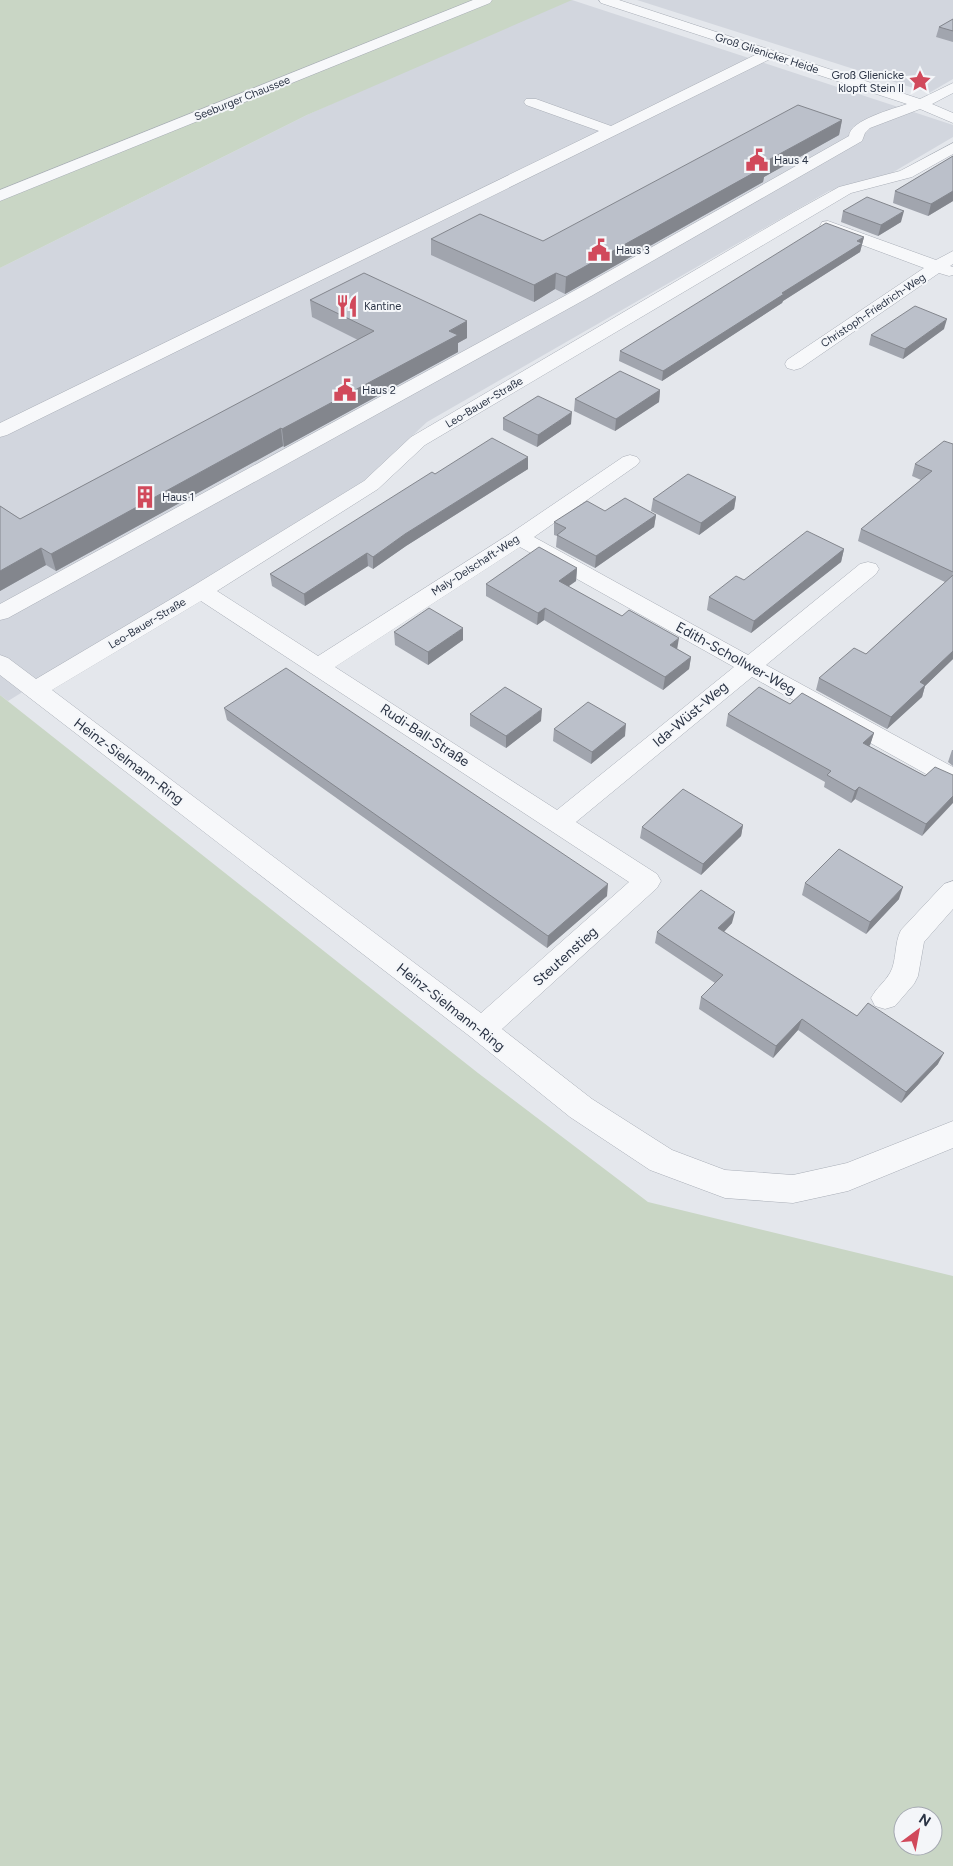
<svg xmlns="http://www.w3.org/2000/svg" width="953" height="1866" viewBox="0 0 953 1866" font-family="Figtree,sans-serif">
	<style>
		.built { fill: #d2d6de }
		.green { fill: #c9d6c5; fill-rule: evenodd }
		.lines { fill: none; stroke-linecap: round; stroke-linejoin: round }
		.minor-casing { stroke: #a9aeb7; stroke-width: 1 }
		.minor { fill: #f7f8fa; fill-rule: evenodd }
		.wall { fill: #a1a5ae }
		.shaded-wall { fill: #83868d }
		.building { fill: #bbc0ca; stroke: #83868d }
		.labels { text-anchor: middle; stroke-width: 4; stroke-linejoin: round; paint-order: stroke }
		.far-street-label { font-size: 11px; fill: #2b3445; stroke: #f4f6f9 }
		.far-poi-label { font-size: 11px; fill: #2b3445; stroke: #f4f6f9; text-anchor: start }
		.street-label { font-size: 14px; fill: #2b3445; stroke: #f4f6f9 }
	</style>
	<rect width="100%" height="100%" fill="#e4e7ec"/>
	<!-- built -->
	<g class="built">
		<polygon points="560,0 572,0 953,125 953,137 890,174 829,191 427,422 365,480 8,701 0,695 0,268 307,115"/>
		<polygon points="637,0 953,0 953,79 929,93"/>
	</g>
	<!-- green -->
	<g class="green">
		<polygon points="0,0 572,0 307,115 0,268"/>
		<path d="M0 695 478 1073 648 1202 953 1276V1866H0ZM903 1816H933V1846H903Z"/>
	</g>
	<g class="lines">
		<defs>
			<g id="minor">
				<polygon points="473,0 492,0 490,3 0,201 0,190"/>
				<path d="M599 0H619L920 99 953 83V93L932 104 953 113V123L920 109 870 128 865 133 862 141 593 295 8 618 0 620V604L581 287 849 136C850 120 893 109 907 104L770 59 7 435 0 437V423L599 131 526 105 524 102 526 99H536L611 126 757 54 601 3Z"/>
				<path d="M953 143V154L912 177 851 193 425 445 378 489 217 591 318 656 511 533 623 457 630 455 637 457 640 461 637 465 534 537 748 655 860 564 868 562 876 564 879 569 876 574 766 665 953 767V787L944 784 752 677 576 822 657 874 661 881 657 888 502 1029 592 1099 672 1150 725 1170 793 1175 847 1163 953 1121V1148L848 1191 793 1203 725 1198 650 1170 570 1117 472 1038 0 675V655L8 658 36 679 193 586 364 481 411 437 794 212 839 187 900 171ZM520 547 734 667 557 810 335 667ZM201 601 629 882 481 1013 52 690Z"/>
				<polygon points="828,221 936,260 953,251 953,264 950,266 953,267 953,275 949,276 939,273 801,368 794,370 787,368 785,364 787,360 924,268 822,230 820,226 822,222"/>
				<path d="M953 881V909L924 942 918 976 914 984 895 1006 885 1009 875 1006 871 998C876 988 885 982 890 973 897 961 894 943 901 930L944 884Z"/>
			</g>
		</defs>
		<!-- minor casing -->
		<use href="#minor" class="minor-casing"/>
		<!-- minor -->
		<use href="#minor" class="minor"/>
	</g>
	<!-- wall -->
	<g class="wall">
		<polygon points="953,19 953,42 936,37 939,27"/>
		<polygon points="842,120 839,135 764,177 763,182 565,294 555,289 534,302 431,255 431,239 543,241"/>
		<polygon points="953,156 953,201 928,216 893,203 895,191"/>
		<polygon points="843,211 901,222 878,236 841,222"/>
		<polygon points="864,237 860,252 783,301 782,303 662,381 619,361 620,351"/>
		<polygon points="310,300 467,321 467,338 458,343 458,352 284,447 283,446 56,571 46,565 0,591 0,506 20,519 358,340 312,317"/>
		<polygon points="944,329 903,359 869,345 871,335"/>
		<polygon points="660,390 659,402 615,431 574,411 575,399"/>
		<polygon points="503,418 571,424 537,447 503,430"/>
		<polygon points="953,444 953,659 925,686 922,697 887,729 816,690 819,678 866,654 945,582 858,541 861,529 921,480 912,476 915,464"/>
		<polygon points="528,457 528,469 406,546 373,569 368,566 305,606 272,586 270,574 435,474"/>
		<polygon points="736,497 734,509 699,535 651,511 653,499"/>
		<polygon points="605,511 656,515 654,527 595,568 556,547 557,536 554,535 554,522"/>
		<polygon points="844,549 841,562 751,633 707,610 709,597 744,580"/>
		<polygon points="577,568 576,581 568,586 691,657 689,669 663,690 544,620 537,625 486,596 486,584"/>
		<polygon points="394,632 463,640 428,665 395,645"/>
		<polygon points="790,704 874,733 870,745 869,746 925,776 953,775 922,836 855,799 851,803 824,787 825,782 726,726 728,714"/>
		<polygon points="224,708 607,896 547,948 227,720"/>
		<polygon points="470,714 541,721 506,748 470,726"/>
		<polygon points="554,729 625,736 591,764 553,741"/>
		<polygon points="952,750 953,750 953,766 948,762"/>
		<polygon points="743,825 741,836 701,875 640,838 642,827"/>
		<polygon points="805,883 899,899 866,934 802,895"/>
		<polygon points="732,923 724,932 857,1016 938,1064 901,1103 798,1030 773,1058 699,1009 701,997 715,983 655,943 657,932"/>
	</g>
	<!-- shaded-wall -->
	<g class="shaded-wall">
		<polygon points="842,120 839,135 764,177 763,182 565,294 566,277 761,164"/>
		<polygon points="953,191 953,201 928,216 931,204"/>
		<polygon points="904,211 901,222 878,236 881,225"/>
		<polygon points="864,237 860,252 783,301 782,303 662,381 663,371 782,293"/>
		<polygon points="556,273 555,289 534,302 534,285"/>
		<polygon points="947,319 944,329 903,359 905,349"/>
		<polygon points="467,321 467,338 458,343 458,352 284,447 282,429"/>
		<polygon points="660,390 659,402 615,431 616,419"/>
		<polygon points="572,412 571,424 537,447 538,435"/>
		<polygon points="281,428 283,446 56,571 51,554"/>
		<polygon points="528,457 528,469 406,546 373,569 373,557 405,534"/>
		<polygon points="736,497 734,509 699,535 701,523"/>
		<polygon points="656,515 654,527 595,568 596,556"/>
		<polygon points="41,548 46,565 0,591 0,571"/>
		<polygon points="844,549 841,562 751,633 754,621"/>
		<polygon points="367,553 368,566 305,606 304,594"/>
		<polygon points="577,568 576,581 558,594 559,581"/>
		<polygon points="545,608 544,620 537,625 538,613"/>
		<polygon points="463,628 463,640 428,665 428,652"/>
		<polygon points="679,638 677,650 670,645"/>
		<polygon points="953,651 953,659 925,686 922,697 887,729 891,717 920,682"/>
		<polygon points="691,657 689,669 663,690 665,677"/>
		<polygon points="542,709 541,721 506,748 506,736"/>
		<polygon points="626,724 625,736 591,764 592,752"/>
		<polygon points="874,733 870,745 860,755 863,743"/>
		<polygon points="859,787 855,799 851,803 855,791"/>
		<polygon points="953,796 953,803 922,836 926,824"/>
		<polygon points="743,825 741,836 701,875 703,864"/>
		<polygon points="608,884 607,896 547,948 548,936"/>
		<polygon points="903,887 899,899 866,934 870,922"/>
		<polygon points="735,912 732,923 716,940 718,928"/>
		<polygon points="802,1019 798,1030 773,1058 776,1046"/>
		<polygon points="944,1053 938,1064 901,1103 906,1092"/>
	</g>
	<!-- building -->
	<g class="building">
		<polygon points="953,19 953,31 939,27"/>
		<polygon points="798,105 842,120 761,164 766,166 566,277 556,273 534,285 431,239 480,214 543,241"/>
		<polygon points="953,156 953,191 931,204 895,191"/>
		<polygon points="867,197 904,211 881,225 843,211"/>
		<polygon points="826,223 864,237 857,241 862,243 782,293 784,294 663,371 620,351"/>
		<polygon points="364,273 467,321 449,331 458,335 282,429 281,428 51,554 41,548 0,571 0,506 20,519 374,331 310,300"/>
		<polygon points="915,306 947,319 905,349 871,335"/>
		<polygon points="620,371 660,390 616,419 575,399"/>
		<polygon points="538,396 572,412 538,435 503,418"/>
		<polygon points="492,438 528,457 405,534 373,557 367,553 304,594 270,574 432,472 435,474"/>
		<polygon points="944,441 953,444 953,572 861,529 932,471 915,464"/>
		<polygon points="688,474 736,497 701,523 653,499"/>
		<polygon points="625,498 656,515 596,556 557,535 566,528 554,522 587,501 605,511"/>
		<polygon points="807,531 844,549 754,621 709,597 736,576 744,580"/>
		<polygon points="539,547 577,568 559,581 622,616 629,610 679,638 670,645 691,657 665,677 545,608 538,613 486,584"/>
		<polygon points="953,575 953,651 920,682 925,685 891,717 819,678 854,648 866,654"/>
		<polygon points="429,608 463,628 428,652 394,632"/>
		<polygon points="286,668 608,884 548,936 224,708"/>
		<polygon points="505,687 542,709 506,736 470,714"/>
		<polygon points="759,687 790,704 802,693 874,733 863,743 925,776 935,767 953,775 953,796 926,824 859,787 855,791 827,775 831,771 728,714"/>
		<polygon points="588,702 626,724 592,752 554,729"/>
		<polygon points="683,789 743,825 703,864 642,827"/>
		<polygon points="839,849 903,887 870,922 805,883"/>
		<polygon points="701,890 735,912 718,928 857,1016 868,1003 944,1053 906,1092 802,1019 776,1046 701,997 723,975 657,932"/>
	</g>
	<!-- icons -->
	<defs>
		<symbol id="sight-bare" viewBox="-9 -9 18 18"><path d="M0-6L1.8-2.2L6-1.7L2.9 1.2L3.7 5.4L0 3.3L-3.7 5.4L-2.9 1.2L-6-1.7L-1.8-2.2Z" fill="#d1495b" stroke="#f4f6f9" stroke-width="2.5" paint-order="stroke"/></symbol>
		<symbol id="civic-bare" viewBox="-9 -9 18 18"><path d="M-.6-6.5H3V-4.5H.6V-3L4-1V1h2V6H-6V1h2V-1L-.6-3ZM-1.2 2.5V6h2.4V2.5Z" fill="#d1495b" stroke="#f4f6f9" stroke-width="2.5" paint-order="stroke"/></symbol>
		<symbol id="restaurant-bare" viewBox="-9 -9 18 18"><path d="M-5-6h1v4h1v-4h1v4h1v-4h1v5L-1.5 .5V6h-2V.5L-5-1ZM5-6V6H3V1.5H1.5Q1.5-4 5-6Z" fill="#d1495b" stroke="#f4f6f9" stroke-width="2.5" paint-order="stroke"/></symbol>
		<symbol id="building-bare" viewBox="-9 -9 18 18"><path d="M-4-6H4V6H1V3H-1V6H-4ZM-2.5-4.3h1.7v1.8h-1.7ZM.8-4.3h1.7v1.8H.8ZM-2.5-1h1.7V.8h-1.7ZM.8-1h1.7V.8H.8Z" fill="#d1495b" stroke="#f4f6f9" stroke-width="2.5" paint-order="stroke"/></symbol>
	</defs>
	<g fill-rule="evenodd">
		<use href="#sight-bare" x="904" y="65" width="32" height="32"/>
		<use href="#civic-bare" x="741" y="144" width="32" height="32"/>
		<use href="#civic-bare" x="583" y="234" width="32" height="32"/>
		<use href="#restaurant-bare" x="331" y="290" width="32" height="32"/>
		<use href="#civic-bare" x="329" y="374" width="32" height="32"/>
		<use href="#building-bare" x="129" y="481" width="32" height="32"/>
	</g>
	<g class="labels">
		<!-- far-street labels -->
		<g class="far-street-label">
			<text transform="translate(767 53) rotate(18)" y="4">Groß Glienicker Heide</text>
			<text transform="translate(242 98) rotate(-22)" y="4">Seeburger Chaussee</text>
			<text transform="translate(873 310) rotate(-34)" y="4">Christoph-Friedrich-Weg</text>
			<text transform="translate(484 402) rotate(-31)" y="4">Leo-Bauer-Straße</text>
			<text transform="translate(475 565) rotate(-33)" y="4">Maly-Delschaft-Weg</text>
			<text transform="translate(147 623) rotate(-31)" y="4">Leo-Bauer-Straße</text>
		</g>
		<!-- far-poi labels -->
		<g class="far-poi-label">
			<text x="904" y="79" text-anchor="end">Groß Glienicke<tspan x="904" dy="13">klopft Stein II</tspan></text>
			<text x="774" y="164">Haus 4</text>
			<text x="616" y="254">Haus 3</text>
			<text x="364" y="310">Kantine</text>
			<text x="362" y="394">Haus 2</text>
			<text x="162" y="501">Haus 1</text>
		</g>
		<!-- street labels -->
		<g class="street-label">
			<text transform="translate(736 658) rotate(29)" y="5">Edith-Schollwer-Weg</text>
			<text transform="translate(690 714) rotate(-40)" y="5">Ida-Wüst-Weg</text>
			<text transform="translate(425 735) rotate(33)" y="5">Rudi-Ball-Straße</text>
			<text transform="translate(129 761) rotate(37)" y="5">Heinz-Sielmann-Ring</text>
			<text transform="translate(565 956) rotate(-42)" y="5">Steutenstieg</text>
			<text transform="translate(451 1007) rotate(38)" y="5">Heinz-Sielmann-Ring</text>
		</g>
	</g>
	<!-- north arrow -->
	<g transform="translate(918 1831) rotate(32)"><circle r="24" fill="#f4f6f9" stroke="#a4a8b1"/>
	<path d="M0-4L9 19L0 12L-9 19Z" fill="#d1495b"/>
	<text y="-8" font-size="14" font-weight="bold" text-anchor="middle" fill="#2b3445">N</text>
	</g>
</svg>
